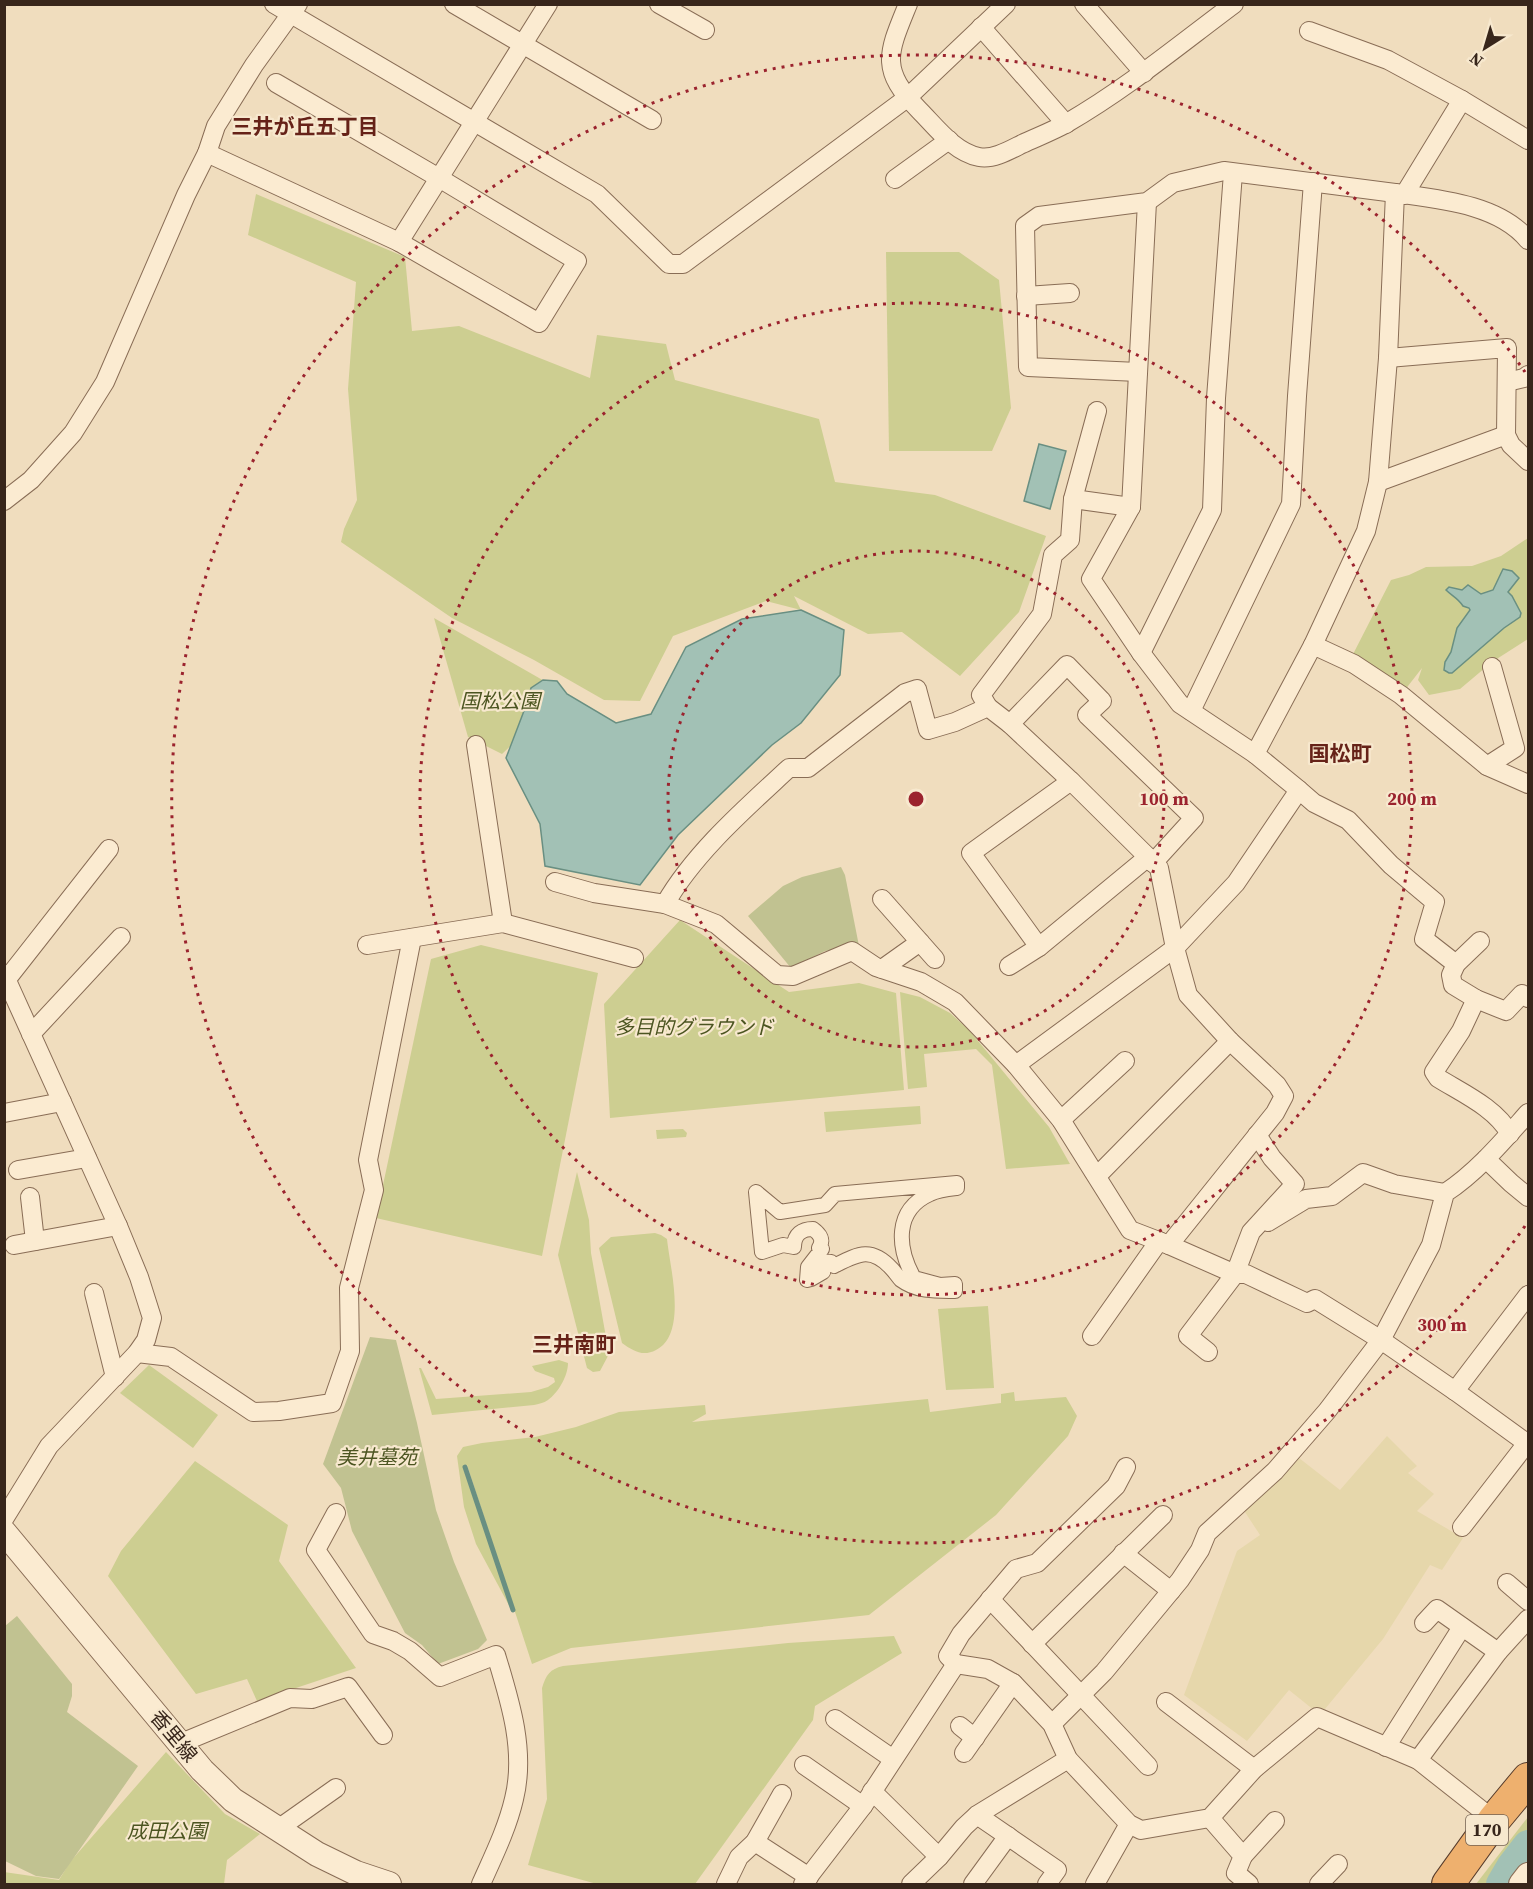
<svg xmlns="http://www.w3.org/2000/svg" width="1533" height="1889" viewBox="0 0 1533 1889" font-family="'Source Serif 4','Noto Sans JP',serif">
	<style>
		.farmland { fill: #e6d7ab }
		.green { fill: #cdce91 }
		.cemetery { fill: #c1c291 }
		.water { fill: #a2c1b5; stroke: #698f82; stroke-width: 1.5 }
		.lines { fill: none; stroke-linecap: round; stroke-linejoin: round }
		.stream { stroke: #698f82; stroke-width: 5 }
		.river { stroke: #a2c1b5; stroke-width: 30 }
		.pedestrian-casing { stroke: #896d56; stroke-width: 16 }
		.minor-casing { stroke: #896d56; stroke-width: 20 }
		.tertiary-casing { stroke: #896d56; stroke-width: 26 }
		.trunk-casing { stroke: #563b2b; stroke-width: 34 }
		.pedestrian { stroke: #fbebd1; stroke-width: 14 }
		.minor { stroke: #fbebd1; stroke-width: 18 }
		.tertiary { stroke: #fbebd1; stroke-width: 24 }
		.trunk { stroke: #eeb06e; stroke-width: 32 }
		.ring { fill: none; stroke: #9b232e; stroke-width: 3; stroke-dasharray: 3 6 }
		.labels { text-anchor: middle; stroke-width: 4.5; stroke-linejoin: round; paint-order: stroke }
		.shield { fill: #f7e8ce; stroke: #716051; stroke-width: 1.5 }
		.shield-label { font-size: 18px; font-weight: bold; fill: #38261b }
		.park-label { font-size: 20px; font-style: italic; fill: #4c5521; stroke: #f7e8ce }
		.street-label { font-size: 20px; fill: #38261b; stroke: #f7e8ce }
		.neighbourhood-label { font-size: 21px; font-weight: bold; fill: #662218; stroke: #f7e8ce }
		.centre { fill: #9b232e; stroke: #f7e8ce; stroke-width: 3 }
		.ring-label { font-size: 18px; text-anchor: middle; font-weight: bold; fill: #9b232e; stroke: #f7e8ce; stroke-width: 4.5; stroke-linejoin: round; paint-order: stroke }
	</style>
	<rect width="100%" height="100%" fill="#f0ddbe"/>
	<!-- farmland -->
	<polygon class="farmland" points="1387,1436 1417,1466 1408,1473 1434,1494 1417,1511 1463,1538 1442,1570 1430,1565 1383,1639 1320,1715 1289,1690 1247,1741 1184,1695 1237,1551 1260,1535 1243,1509 1299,1458 1340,1490"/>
	<!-- green -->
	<g class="green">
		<polygon points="256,194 405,257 412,331 459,326 590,378 597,335 666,344 675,380 819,419 835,482 935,495 1046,536 1019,612 960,676 902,632 868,634 794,596 801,610 766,601 673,636 640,701 604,700 534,660 452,618 341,542 344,529 357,500 348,389 356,282 248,235"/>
		<polygon points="886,252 959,252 999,280 1011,408 992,451 889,451"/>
		<polygon points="1528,538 1528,639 1492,662 1460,689 1429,695 1418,680 1422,668 1401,695 1349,662 1391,580 1409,575 1426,567 1472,566 1501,556"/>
		<polygon points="434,618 567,694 502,754 468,737"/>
		<polygon points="680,920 789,992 859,983 896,993 904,1090 610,1118 604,1004"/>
		<polygon points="481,945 598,973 542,1256 376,1218 431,959"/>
		<polygon points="900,992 920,997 950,1013 969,1030 1049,1127 1070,1164 1006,1169 992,1065 976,1049 924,1054 927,1087 908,1089"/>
		<polygon points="920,1106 921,1124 826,1132 824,1112"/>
		<polygon points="683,1129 687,1133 686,1137 657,1139 656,1130"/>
		<polygon points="577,1172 589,1220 591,1253 609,1354 600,1371 593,1372 587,1368 558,1255"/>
		<path d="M655 1233 661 1235 667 1239C670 1268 688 1334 656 1350 643 1357 633 1351 622 1343L599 1248 611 1237Z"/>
		<polygon points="988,1306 994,1388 946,1390 938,1309"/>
		<path d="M559 1360 568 1363C568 1376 558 1393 548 1400 544 1403 538 1404 534 1405L432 1415 419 1368H421L436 1399 531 1392 548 1387 555 1382 554 1378 535 1371 532 1366Z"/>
		<polygon points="149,1365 218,1415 193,1448 120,1393"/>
		<polygon points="1014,1392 1015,1401 1066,1397 1077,1416 1068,1436 996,1515 869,1615 571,1648 532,1664 467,1465 464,1470 512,1611 476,1544 464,1507 457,1456 463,1447 482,1443 535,1437 576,1427 619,1412 705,1405 706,1414 692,1422 928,1399 930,1412 1001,1403 1001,1394"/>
		<polygon points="195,1461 288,1525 279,1561 356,1668 257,1701 247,1679 196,1694 108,1576 121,1551"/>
		<path d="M894 1636 902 1653 815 1706 813 1720 695 1884H597L528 1865 547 1799 542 1688C546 1675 550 1669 563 1666L788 1643Z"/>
		<polygon points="166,1752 225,1814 260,1834 227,1860 224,1884 5,1884 4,1872 59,1880 70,1862"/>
		<polygon points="1528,1817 1528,1833 1489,1884 1476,1884"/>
	</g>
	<!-- cemetery -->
	<g class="cemetery">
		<polygon points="841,867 845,875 859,946 825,951 791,968 748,916 783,886 802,877"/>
		<polygon points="370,1337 396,1340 417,1423 436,1510 454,1562 487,1640 478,1649 438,1664 422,1645 405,1633 352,1531 341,1488 323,1464"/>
		<polygon points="17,1616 72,1684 72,1696 67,1712 138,1766 59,1879 36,1876 5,1861 5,1626"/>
	</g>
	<!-- water -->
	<g class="water">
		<polygon points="1039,444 1066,451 1050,509 1024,501"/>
		<path d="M1503 569 1512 571 1519 578 1508 592 1512 596 1521 613 1520 617 1504 628 1452 673H1449L1444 670 1445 662 1451 652 1457 628 1470 610 1469 608 1463 606C1458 598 1452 596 1446 590L1449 587 1462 590 1468 585 1481 594 1493 590Z"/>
		<polygon points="801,610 844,630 840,675 801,723 772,745 678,835 640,885 545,866 540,824 506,758 527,703 531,688 543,680 557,681 567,694 616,723 651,714 686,647 742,619"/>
	</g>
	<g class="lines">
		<!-- stream -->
		<polyline class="stream" points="465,1467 513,1610"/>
		<!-- river -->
		<polyline class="river" points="1501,1884 1511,1867 1528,1845"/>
		<defs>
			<path id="pedestrian" d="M957 1183V1188C948 1189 938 1190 930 1194 894 1210 897 1248 914 1278L940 1285 955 1284V1291C937 1291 917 1292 901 1280 898 1277 895 1272 892 1269 871 1246 858 1254 834 1266L831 1262 822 1261 821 1266 823 1272 811 1279 807 1280 808 1267 822 1249 819 1248C824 1240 820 1234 813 1229 802 1229 794 1234 794 1247L783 1245 762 1252 756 1192 780 1212 825 1205 835 1194Z"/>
			<g id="minor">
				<polyline points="274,4 597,194 669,264 683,264 907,98 1006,4"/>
				<polyline points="454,4 652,120"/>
				<polyline points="659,4 705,30"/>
				<path d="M908 4C888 53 879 69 919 110 936 127 954 152 979 157 993 160 1010 150 1022 144 1037 137 1053 131 1067 123 1126 89 1179 45 1234 4"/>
				<polyline points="1084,4 1144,73"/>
				<polyline points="981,27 1066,124"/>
				<polyline points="1309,31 1388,60 1462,100 1528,140"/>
				<polyline points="207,153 399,242 539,323 577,261 439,178 276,83"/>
				<polyline points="895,179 949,140"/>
				<polyline points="1404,195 1462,100"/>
				<polyline points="1147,202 1131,507 1091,579 1141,653 1180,704 1255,754"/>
				<path d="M1528 240C1499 204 1438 199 1395 193L1388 358 1378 482 1366 531 1313 645 1354 664 1401 695 1487 766 1528 784"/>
				<polyline points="399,242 548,4"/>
				<polyline points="1026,296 1070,293"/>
				<polyline points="1388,358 1507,348 1506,435"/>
				<polyline points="1138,372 1028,367 1025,226 1039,216 1147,202 1173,183 1224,171 1395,193"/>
				<polyline points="1507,382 1524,378 1528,375"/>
				<polyline points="1378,482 1506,435 1511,445 1528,461"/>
				<polyline points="1073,499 1131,507"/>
				<polyline points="4,501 31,480 73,433 105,382 186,195 207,153 216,126 254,65 298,4"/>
				<polyline points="1313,645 1255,754 1299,790 1236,883 1175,948 1188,995 1230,1041 1277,1085 1284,1096 1275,1113 1169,1245 1235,1274 1246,1274 1307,1303 1315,1299 1381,1340 1455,1391"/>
				<polyline points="1141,653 1212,510 1216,398 1233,173"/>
				<polyline points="988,707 981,695 1042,614 1053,555 1070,540 1073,499 1097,411"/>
				<polyline points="1191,711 1291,504 1297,396 1313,182"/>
				<polyline points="1010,724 1067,665 1102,701 1087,715 1194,818 1153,863"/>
				<polyline points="476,745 503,923"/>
				<polyline points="1487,766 1515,748 1492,667"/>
				<polyline points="1299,790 1314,803 1348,820 1391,865 1435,902 1424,939 1456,964"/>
				<path d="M555 882 594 893 665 904C695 852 746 808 789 768H808L905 693 917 689 928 730 955 722 988 707 1010 724 1071 781 1159 868 1175 948 1016 1065 1061 1120 1130 1230 1169 1245"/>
				<polyline points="882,899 935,959"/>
				<polyline points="665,904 716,924 777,975 793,976 852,951 876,967 921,982 955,1002 1016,1065"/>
				<polyline points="1480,941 1456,964 1451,975 1453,985 1476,999 1506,1011 1522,994 1528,998"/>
				<polyline points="367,945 503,923 634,958"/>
				<polyline points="1039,947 971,853 1071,781"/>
				<polyline points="1009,966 1039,947 1148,857"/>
				<polyline points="882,969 920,942"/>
				<polyline points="4,974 118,1226 139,1277 152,1318 146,1340 137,1353 49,1446 4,1519"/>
				<polyline points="7,979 109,849"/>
				<path d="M1476 999 1461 1031 1434 1072 1438 1078C1462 1093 1496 1108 1510 1134"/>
				<polyline points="31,1034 121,937"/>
				<polyline points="4,1113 62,1102"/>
				<polyline points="1061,1120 1125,1061"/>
				<polyline points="1486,1159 1511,1183 1528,1197"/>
				<polyline points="18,1170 87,1158"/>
				<polyline points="1094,1172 1101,1172 1230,1041"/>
				<polyline points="30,1197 35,1241"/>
				<polyline points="1268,1222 1306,1199 1332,1196 1363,1173 1394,1184 1445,1193"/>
				<polyline points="14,1245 118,1226"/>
				<polyline points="94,1293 115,1377"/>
				<polyline points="1528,1295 1455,1391 1528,1444"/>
				<polyline points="1092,1336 1159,1241"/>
				<polyline points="1208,1352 1188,1336 1235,1274 1251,1232 1295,1184 1272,1158 1257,1135"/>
				<polyline points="137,1353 171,1357 253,1412 279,1411 332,1403 350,1351 349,1288 374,1190 368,1160 412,938"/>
				<polyline points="1126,1467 1116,1486 1037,1563 1016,1569 961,1634 948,1656 956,1664 988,1669 1013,1683 1052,1724 1068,1759 1129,1824 1141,1830 1210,1818 1254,1769 1317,1717 1418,1760 1494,1820"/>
				<path d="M336 1513 316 1550 373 1634 393 1641 410 1651 440 1677 496 1655C510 1701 526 1751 514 1799 507 1829 493 1857 481 1884"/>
				<polyline points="1462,1527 1527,1443"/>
				<polyline points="1123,1553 1171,1591"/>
				<polyline points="1507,1583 1528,1601"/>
				<polyline points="990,1599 1148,1766"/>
				<polyline points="1424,1623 1437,1609 1498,1652"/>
				<polyline points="1032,1644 1163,1515"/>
				<polyline points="1166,1702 1254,1769"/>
				<polyline points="835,1719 893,1759"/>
				<path d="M1052 1724 1104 1672 1180 1580 1200 1550 1207 1533 1275 1471 1327 1411 1381 1340 1431 1245 1445 1193C1477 1172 1503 1141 1528 1113"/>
				<polyline points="960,1726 975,1738"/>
				<polyline points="181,1743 290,1698 312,1699 348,1687 383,1735"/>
				<polyline points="1386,1747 1462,1627"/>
				<polyline points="964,1753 1013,1683"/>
				<polyline points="1418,1760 1498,1652 1528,1619"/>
				<polyline points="804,1765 863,1806"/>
				<polyline points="872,1791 939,1857"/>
				<polyline points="977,1815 1057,1870 1047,1884"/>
				<polyline points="1210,1818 1243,1856 1236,1873 1249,1884"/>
				<polyline points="278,1829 336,1788"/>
				<polyline points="755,1842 809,1877"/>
				<polyline points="1243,1856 1275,1821"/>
				<polyline points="726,1884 739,1857 755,1842 782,1794"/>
				<polyline points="803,1884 863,1806 956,1664"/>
				<polyline points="911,1884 939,1857 964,1827 977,1815 1068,1759"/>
				<polyline points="973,1884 1008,1836"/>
				<polyline points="1095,1884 1129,1824"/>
				<polyline points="1319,1884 1338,1864"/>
			</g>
			<g id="tertiary">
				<polyline points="4,1532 202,1770 233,1800 317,1854 356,1873 389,1884"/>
				<polyline points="1521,1884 1528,1875"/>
			</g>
			<polyline id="trunk" points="1448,1884 1494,1820 1528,1779"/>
		</defs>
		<!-- pedestrian casing -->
		<use href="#pedestrian" class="pedestrian-casing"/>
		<!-- minor casing -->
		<use href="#minor" class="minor-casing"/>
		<!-- tertiary casing -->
		<use href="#tertiary" class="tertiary-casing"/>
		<!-- trunk casing -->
		<use href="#trunk" class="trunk-casing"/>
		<!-- pedestrian -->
		<use href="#pedestrian" class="pedestrian"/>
		<!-- minor -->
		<use href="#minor" class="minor"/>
		<!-- tertiary -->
		<use href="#tertiary" class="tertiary"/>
		<!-- trunk -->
		<use href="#trunk" class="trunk"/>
	</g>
	<!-- distance rings -->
	<g class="ring">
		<circle cx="916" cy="799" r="248"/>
		<circle cx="916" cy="799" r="496"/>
		<path d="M1525 1226A744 744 0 1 1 1525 372"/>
	</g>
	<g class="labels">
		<!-- shield labels -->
		<rect class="shield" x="1466" y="1815" width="42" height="30" rx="4.5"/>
		<g class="shield-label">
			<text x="1487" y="1836">170</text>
		</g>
		<!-- park labels -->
		<g class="park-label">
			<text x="500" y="708">国松公園</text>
			<text x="694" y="1034">多目的グラウンド</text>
			<text x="377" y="1464">美井墓苑</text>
			<text x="167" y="1838">成田公園</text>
		</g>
		<!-- street labels -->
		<g class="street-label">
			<text transform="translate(174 1736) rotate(50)" y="7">香里線</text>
		</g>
		<!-- neighbourhood labels -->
		<g class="neighbourhood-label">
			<text x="305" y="134">三井が丘五丁目</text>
			<text x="1340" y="761">国松町</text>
			<text x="574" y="1352">三井南町</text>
		</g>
	</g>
	<circle cx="916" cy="799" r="9" class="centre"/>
	<g class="ring-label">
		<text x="1164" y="805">100 m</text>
		<text x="1412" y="805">200 m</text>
		<text x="1442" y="1331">300 m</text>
	</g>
	<!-- border -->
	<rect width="1533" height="1889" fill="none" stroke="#38261b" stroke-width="12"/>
	<!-- north arrow -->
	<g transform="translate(1485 48) rotate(217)" stroke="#f7e8ce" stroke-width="4.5" paint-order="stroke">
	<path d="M0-4.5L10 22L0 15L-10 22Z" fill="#38261b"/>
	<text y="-9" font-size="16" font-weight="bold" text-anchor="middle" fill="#38261b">N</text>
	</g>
</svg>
